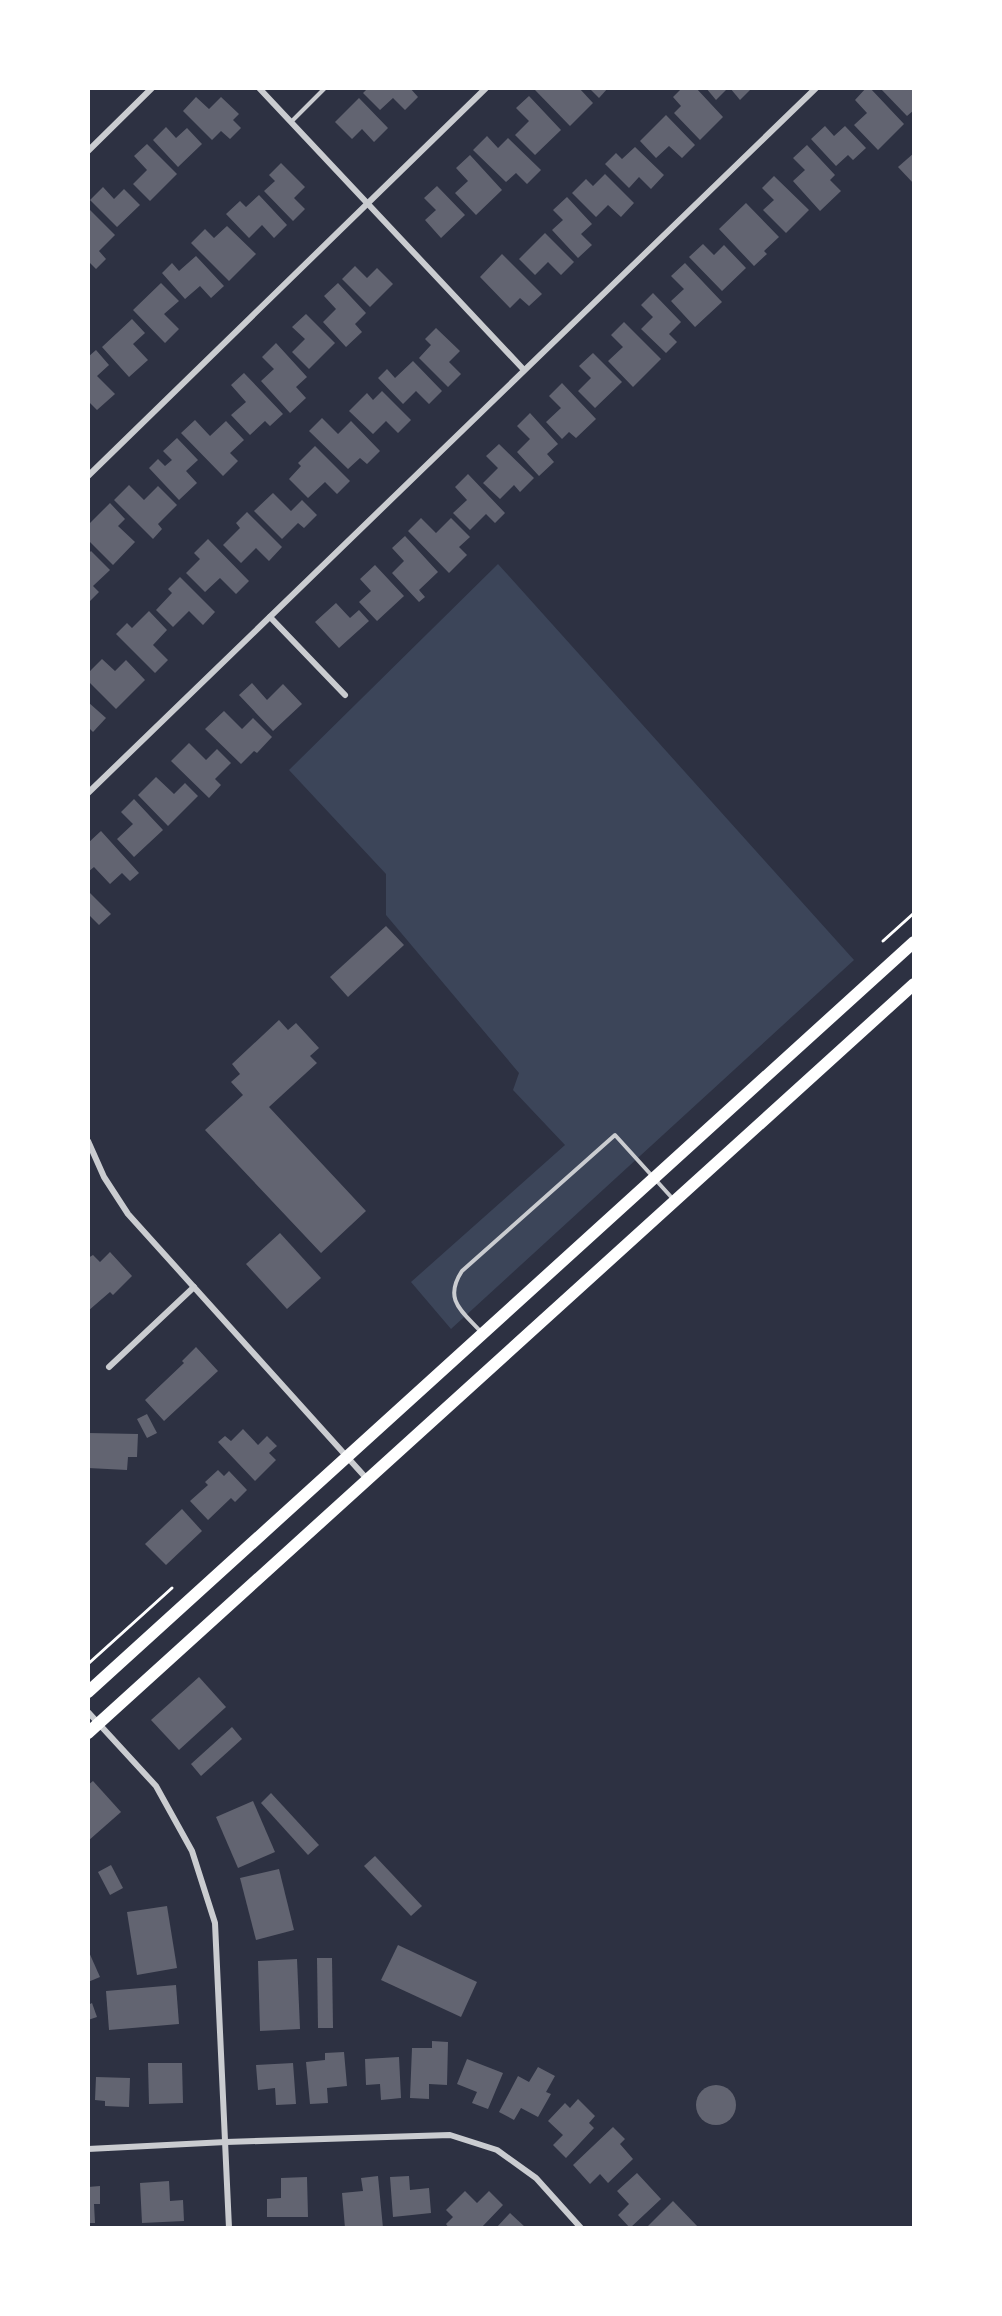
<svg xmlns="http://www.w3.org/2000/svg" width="1002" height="2316" viewBox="0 0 1002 2316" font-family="Cabin,sans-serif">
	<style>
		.green { fill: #3c4559 }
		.building { fill: #626471 }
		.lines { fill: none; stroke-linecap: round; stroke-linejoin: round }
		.path { stroke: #fff; stroke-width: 3 }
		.service { stroke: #caccd0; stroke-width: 4 }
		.minor { stroke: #caccd0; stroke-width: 6 }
		.primary { stroke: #fff; stroke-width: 12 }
	</style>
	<rect width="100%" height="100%" fill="#2d3142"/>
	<!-- green -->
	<polygon class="green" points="498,564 854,960 451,1329 411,1282 565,1145 513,1090 519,1073 386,915 386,874 289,770"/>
	<!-- building -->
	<g class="building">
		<polygon points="368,88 410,88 418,97 405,110 393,98 380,110 363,93"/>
		<polygon points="537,88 579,88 593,103 570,126 535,90"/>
		<polygon points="589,88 608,88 599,98"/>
		<polygon points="682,88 696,88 723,117 700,140 674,113 681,106 673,97"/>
		<polygon points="706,88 728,88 716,100"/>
		<polygon points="730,88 752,88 740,100"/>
		<polygon points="866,88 870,88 904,124 878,150 854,125 867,113 855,100"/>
		<polygon points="880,88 914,88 914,110 907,116"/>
		<polygon points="529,96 561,130 535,155 515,135 529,121 516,108"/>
		<polygon points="196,97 209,109 221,97 239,114 233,120 241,128 230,139 221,131 212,140 183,111"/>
		<polygon points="359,98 388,128 374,142 362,129 352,139 335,122"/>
		<polygon points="666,115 695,145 682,158 669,146 656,158 640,141"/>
		<polygon points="825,126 834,136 845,126 866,148 853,160 848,155 836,166 811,139"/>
		<polygon points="166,127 176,138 187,128 202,144 178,167 153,140"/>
		<polygon points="487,136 498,148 508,138 541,170 527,184 516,173 506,182 473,150"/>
		<polygon points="147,144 177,174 150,201 133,184 147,170 134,156"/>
		<polygon points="807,145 835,175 830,180 841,191 820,211 793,181 805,170 793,158"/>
		<polygon points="635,147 664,175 651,189 639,177 629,188 605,164 616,153 622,159"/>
		<polygon points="914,153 914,184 898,167"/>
		<polygon points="470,155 502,190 476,215 455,193 468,181 456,168"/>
		<polygon points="281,163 305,187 294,198 305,209 293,221 264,191 275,181 269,175"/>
		<polygon points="605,174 634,203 621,217 608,205 596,217 572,193 586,179 593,186"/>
		<polygon points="774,176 809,210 786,233 763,210 774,200 762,188"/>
		<polygon points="437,186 465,215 441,238 425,220 436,210 424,198"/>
		<polygon points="103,187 114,199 124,189 140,205 117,227 90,200"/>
		<polygon points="259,195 287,225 274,238 262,225 249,238 226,214 240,201 246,207"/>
		<polygon points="567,197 592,224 581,234 592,245 578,258 552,230 563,220 553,210"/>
		<polygon points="746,203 779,237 764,251 767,254 754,266 719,229"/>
		<polygon points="88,208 115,235 99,251 106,259 96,269 88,261"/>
		<polygon points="227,226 256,254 229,281 191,243 205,229 214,238"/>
		<polygon points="545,233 574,262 561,275 548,262 535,275 519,259"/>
		<polygon points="703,244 714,255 724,245 746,268 722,291 689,257"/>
		<polygon points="502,254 542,294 529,306 520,298 510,308 480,277"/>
		<polygon points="196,256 224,286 211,298 200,286 185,299 162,273 172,263 179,271"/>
		<polygon points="685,263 722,302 695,327 671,301 684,289 671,276"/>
		<polygon points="355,266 367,278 377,268 393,284 370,307 342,279"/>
		<polygon points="161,283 179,301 164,314 179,329 165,343 133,310"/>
		<polygon points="338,283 366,313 355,324 362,332 346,347 323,322 336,309 324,296"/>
		<polygon points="653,293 681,322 669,334 677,342 666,353 641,329 653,317 641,305"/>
		<polygon points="306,314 335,343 309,369 292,352 305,339 292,327"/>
		<polygon points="132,319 145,333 133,344 148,360 129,377 102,347"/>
		<polygon points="624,322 661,359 633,387 608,361 623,347 611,335"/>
		<polygon points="436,328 460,351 449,362 461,374 448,387 419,358 431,345 425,339"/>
		<polygon points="276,343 307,377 296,387 306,398 290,413 261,381 274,369 262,357"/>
		<polygon points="96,350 109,365 97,376 115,394 97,410 88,401 88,357"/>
		<polygon points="593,353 622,382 595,408 578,391 591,378 579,366"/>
		<polygon points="413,361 442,391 429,404 416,391 403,404 378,378 387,369 395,378"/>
		<polygon points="244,373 283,414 270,426 265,421 250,435 231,415 246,402 231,385"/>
		<polygon points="562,383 596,419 576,438 569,432 562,439 546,422 561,408 549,396"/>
		<polygon points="382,391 411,420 398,433 386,421 373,434 349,411 367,393 373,400"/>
		<polygon points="530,413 558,444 547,454 554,462 539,476 517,452 530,439 517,426"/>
		<polygon points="322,418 338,434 351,421 380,451 367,464 360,458 348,469 309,431"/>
		<polygon points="195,420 210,436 226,421 244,440 230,453 238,461 223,476 181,433"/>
		<polygon points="177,438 198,460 186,471 197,483 179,500 149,468 158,459 165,466 172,460 163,451"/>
		<polygon points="499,444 534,478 520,492 514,485 500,499 483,483 498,468 486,456"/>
		<polygon points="315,446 350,481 337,494 325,482 308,498 289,479 301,466 298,463"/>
		<polygon points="468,474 505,513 495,523 486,514 470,530 453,513 467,500 455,487"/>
		<polygon points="129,485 144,500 158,486 177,505 158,524 162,529 153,539 114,500"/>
		<polygon points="273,493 291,511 302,500 317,515 304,528 298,523 282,539 254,511"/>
		<polygon points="110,503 125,519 118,526 135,542 113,565 88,540 88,525"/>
		<polygon points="247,512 282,547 269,561 256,548 241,563 223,545 240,528 236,523"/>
		<polygon points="421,518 436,533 451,518 470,537 459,547 467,555 449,573 408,531"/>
		<polygon points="405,536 438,572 419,590 425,597 419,602 392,573 404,561 392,548"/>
		<polygon points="208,539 249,581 236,594 220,578 205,592 186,573 200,559 194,553"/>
		<polygon points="91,551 110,570 93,586 99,592 88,603 88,554"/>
		<polygon points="375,565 404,596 377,621 359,602 371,591 360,579"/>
		<polygon points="180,577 215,612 203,625 189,611 173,627 156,610 172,593 168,589"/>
		<polygon points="336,603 350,618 359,610 369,621 339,648 315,622"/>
		<polygon points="149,611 167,630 153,645 168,660 155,673 116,634 127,623 132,628"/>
		<polygon points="102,659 115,671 126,660 145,680 116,709 88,681 88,673"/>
		<polygon points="252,683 267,700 283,684 302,704 273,731 239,695"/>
		<polygon points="88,702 106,718 93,732 88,727"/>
		<polygon points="224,711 242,729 253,718 272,737 257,753 254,751 241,764 205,729"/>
		<polygon points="189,743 206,760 217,749 231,763 215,779 221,785 209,798 171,761"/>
		<polygon points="156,777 174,794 185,783 198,796 168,826 138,795"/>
		<polygon points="134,799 163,830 134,857 117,839 133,824 121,812"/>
		<polygon points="101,831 139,873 130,881 122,873 110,884 94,867 88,872 88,843"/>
		<polygon points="88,891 111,914 99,925 88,914"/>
		<polygon points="386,926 404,945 348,997 330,977"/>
		<polygon points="279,1020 288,1030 296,1023 319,1048 310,1056 317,1063 269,1107 366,1211 321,1253 205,1130 243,1095 231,1082 240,1074 232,1064"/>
		<polygon points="280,1233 321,1278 287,1309 246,1264"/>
		<polygon points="110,1252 132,1276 113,1295 110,1292 88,1311 88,1258 93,1255 100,1262"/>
		<polygon points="196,1347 218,1371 164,1421 145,1400 184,1363 182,1361"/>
		<polygon points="147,1414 157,1433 147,1438 137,1419"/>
		<polygon points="243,1429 258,1445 267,1436 277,1446 269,1453 276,1460 255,1481 218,1442 225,1436 231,1441"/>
		<polygon points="88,1433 138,1434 137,1457 128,1457 127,1470 88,1468"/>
		<polygon points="218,1470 224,1476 229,1471 247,1490 235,1502 231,1498 208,1520 190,1501 208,1485 205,1482"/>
		<polygon points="182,1509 202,1531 166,1565 145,1544"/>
		<polygon points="199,1677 226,1707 179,1750 151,1720"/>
		<polygon points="232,1727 242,1739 201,1776 191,1764"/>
		<polygon points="93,1781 121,1812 88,1841 88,1785"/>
		<polygon points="271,1793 319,1845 308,1855 261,1803"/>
		<polygon points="253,1801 275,1852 238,1868 216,1817"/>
		<polygon points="375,1856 422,1906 411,1916 364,1866"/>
		<polygon points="111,1865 123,1888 110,1895 98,1872"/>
		<polygon points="279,1869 294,1930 256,1940 240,1878"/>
		<polygon points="167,1906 177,1968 137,1975 127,1912"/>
		<polygon points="398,1945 477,1982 461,2017 381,1980"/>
		<polygon points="88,1950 100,1977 88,1982"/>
		<polygon points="317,1958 332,1958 333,2028 318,2028"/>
		<polygon points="297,1959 300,2029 260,2031 258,1961"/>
		<polygon points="176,1985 179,2024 109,2030 106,1991"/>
		<polygon points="92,2003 97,2017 88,2020 88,2005"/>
		<polygon points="432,2041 448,2042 447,2085 429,2084 429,2099 410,2098 412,2048 432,2048"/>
		<polygon points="344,2052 347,2086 327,2088 328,2103 310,2104 306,2062 325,2060 325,2053"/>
		<polygon points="399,2057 401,2098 381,2100 380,2084 366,2085 365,2059"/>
		<polygon points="467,2059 503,2073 488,2109 472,2103 477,2092 457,2084"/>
		<polygon points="148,2063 182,2063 183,2103 149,2104"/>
		<polygon points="293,2063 296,2104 276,2105 275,2088 258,2090 256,2065"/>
		<polygon points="538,2067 555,2076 546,2092 551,2094 538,2117 521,2108 514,2120 499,2112 518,2076 529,2082"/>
		<polygon points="96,2077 130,2078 129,2107 105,2106 105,2101 95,2100"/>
		<circle cx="716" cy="2105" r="20"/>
		<polygon points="578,2099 595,2116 589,2123 594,2128 566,2158 553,2145 563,2135 548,2121 565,2103 570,2108"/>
		<polygon points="613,2127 625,2139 620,2144 633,2159 608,2183 600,2174 590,2184 573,2165"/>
		<polygon points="637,2173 661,2199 630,2228 618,2215 629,2204 617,2191"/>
		<polygon points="378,2176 383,2228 345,2228 342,2193 363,2191 361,2178"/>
		<polygon points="409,2176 410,2190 429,2188 431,2213 393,2217 390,2177"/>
		<polygon points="307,2177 308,2217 267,2217 267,2199 281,2198 281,2178"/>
		<polygon points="169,2181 170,2201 183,2200 184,2221 142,2223 140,2183"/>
		<polygon points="100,2186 100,2204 94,2204 95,2223 88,2223 88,2187"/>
		<polygon points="465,2191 477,2203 489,2191 503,2205 481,2228 449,2228 446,2224 453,2217 446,2210"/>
		<polygon points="673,2201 699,2228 646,2228"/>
		<polygon points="510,2213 526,2228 496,2228"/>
	</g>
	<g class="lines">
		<!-- path -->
		<g class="path">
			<polyline points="883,941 914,913"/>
			<polyline points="88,1664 172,1588"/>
		</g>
		<!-- service -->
		<g class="service">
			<polyline points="291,122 325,88"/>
			<path d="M481 1332C462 1311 443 1300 462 1271L615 1135 673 1199"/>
		</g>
		<!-- minor -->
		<g class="minor">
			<polyline points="259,88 524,370"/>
			<polyline points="88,151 152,88"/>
			<polyline points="88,476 486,88"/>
			<polyline points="270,617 345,695"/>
			<polyline points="88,793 816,88"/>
			<polyline points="88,1141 104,1177 128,1214 367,1479"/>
			<polyline points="109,1367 194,1287"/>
			<polyline points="88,1712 156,1786 192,1851 215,1923 229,2228"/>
			<polyline points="88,2149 226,2142 450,2135 497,2150 536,2178 581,2228"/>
		</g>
		<!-- primary -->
		<g class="primary">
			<polyline points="88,1692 914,942"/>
			<polyline points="88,1733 914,984"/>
		</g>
	</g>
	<!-- border -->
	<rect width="1002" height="2316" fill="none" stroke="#ffffff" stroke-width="180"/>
</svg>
